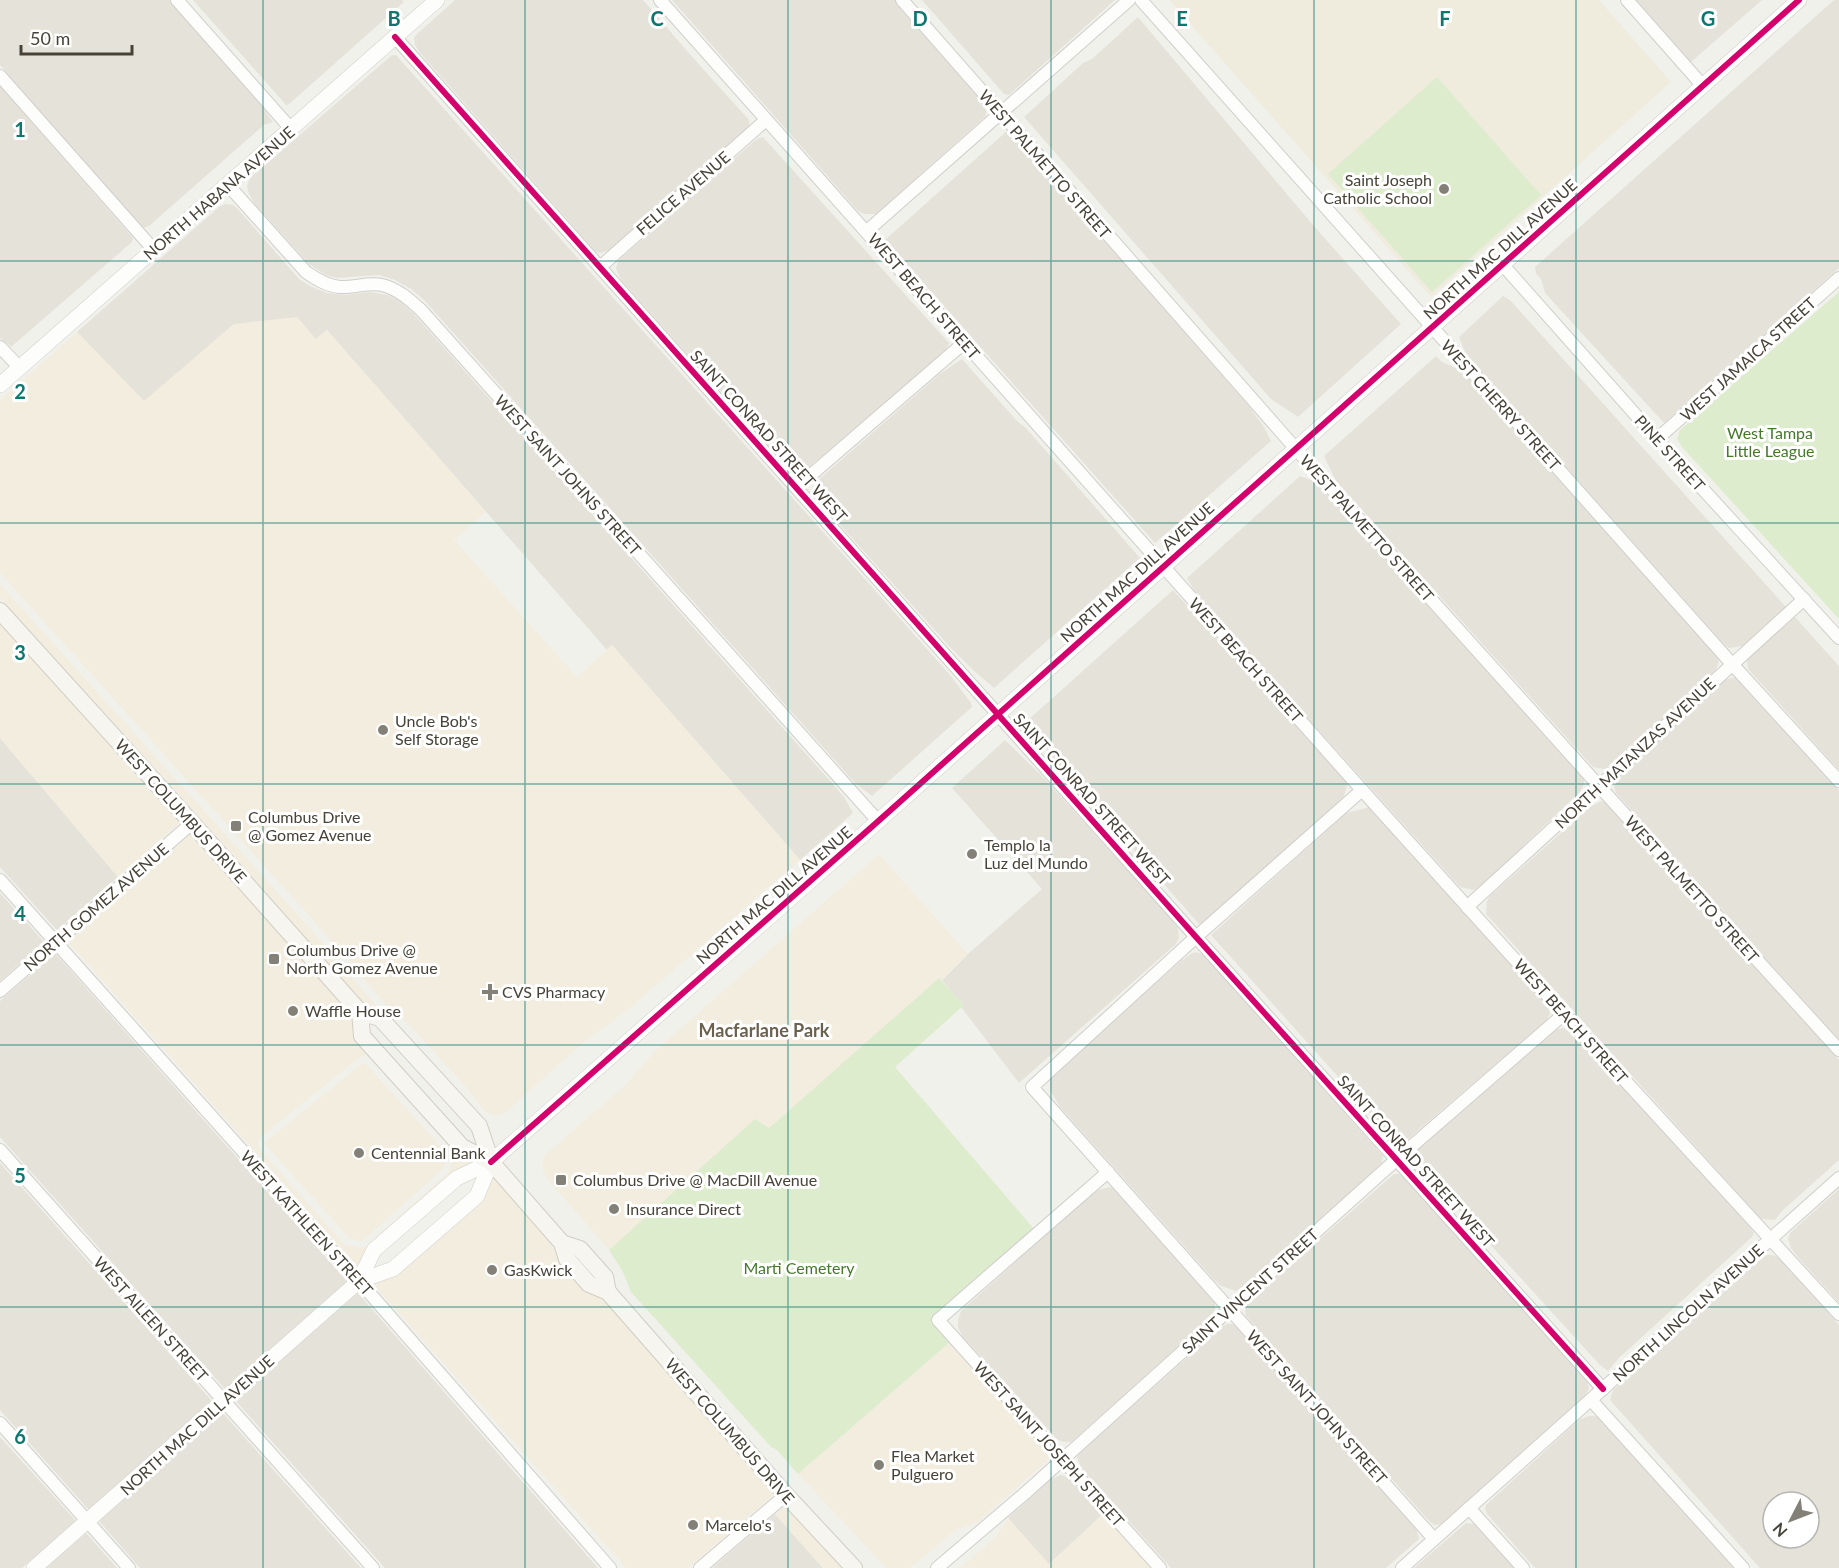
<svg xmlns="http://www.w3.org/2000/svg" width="1839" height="1568" viewBox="0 0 1839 1568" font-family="Lato,sans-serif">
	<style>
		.residential { fill: #e5e3d9; fill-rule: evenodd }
		.commercial { fill: #f3eddf }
		.education { fill: #efecde }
		.green { fill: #ddeccd }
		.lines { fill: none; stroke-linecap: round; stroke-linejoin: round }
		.minor-casing { stroke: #d0ceca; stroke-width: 14 }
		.tertiary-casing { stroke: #d0ceca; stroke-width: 16 }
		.secondary-casing { stroke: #d0cec3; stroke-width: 18 }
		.minor { stroke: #fdfdfc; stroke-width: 12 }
		.tertiary { stroke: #fdfdfc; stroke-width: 15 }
		.secondary { stroke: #f7f5ef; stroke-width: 16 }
		.cycleway-casing { stroke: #fff; stroke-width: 10 }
		.cycleway { stroke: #d6006c; stroke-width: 6 }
		.grid { fill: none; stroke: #0f766e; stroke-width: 1.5; stroke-opacity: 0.55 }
		.poi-dot { fill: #838077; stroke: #fff; stroke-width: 2 }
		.labels { text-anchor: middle; stroke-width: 6; stroke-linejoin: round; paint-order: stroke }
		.street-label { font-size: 16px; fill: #484338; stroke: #fff }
		.poi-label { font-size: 16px; fill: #484338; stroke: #fff; text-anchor: start }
		.park-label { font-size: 16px; fill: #44792b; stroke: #fff }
		.neighbourhood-label { font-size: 18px; font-weight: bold; fill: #6b614f; stroke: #fff }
		.grid-label { font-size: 20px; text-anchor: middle; font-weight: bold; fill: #0f766e; stroke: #fff; stroke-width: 6; stroke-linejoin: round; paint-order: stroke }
	</style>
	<rect width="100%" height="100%" fill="#f1f1ec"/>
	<!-- residential -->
	<g class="residential">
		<polygon points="0,0 169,0 261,105 273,122 264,125 149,226 144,228 122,206 0,65"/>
		<polygon points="193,0 402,0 404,2 287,106"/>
		<polygon points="455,0 643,0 695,60 749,120 749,127 610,250 600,253 595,251 421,54 415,45 414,38 417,34"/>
		<polygon points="672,0 895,0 983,100 986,105 986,116 876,214 864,214 858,211"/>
		<polygon points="922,0 1115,0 1009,95 1004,94"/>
		<polygon points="1636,0 1762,0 1691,62"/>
		<polygon points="1834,0 1839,0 1839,268 1664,423 1545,293 1541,279 1536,274 1535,267"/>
		<polygon points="1138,17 1313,225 1401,324 1298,417 1271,399 1024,117 1083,63 1092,59"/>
		<polygon points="392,55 396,55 833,543 951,676 971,703 972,707 872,796 855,783 424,300 411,289 395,280 379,275 337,278 326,275 309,264 254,203 249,194 247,186 250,178"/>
		<polygon points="0,86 133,238 132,242 11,347 0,338"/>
		<polygon points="1008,130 1248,405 1264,427 1271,441 1155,543 886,241 886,239"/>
		<polygon points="763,137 949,343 946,351 803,472 796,473 789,468 621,280 616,268 618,261 752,143 759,138"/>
		<polygon points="225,204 233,205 237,208 299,279 312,287 327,293 346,295 370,292 387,295 399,300 413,313 832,783 844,797 853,813 800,860 612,645 607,650 327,330 316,339 234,324 144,402 77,332 219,207"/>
		<polygon points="1503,296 1510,300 1786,607 1743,646 1729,648 1723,643 1466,355 1459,337"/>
		<polygon points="1436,356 1442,362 1461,370 1718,655 1719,661 1716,670 1610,768 1604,769 1593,767 1336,481 1324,456"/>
		<polygon points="962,359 1017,421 1025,427 1140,558 994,688 974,671 950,647 815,497 815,492 818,480 941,373"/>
		<polygon points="1300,476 1314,481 1326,493 1584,776 1584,784 1580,792 1479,888 1473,890 1460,887 1210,610 1194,590 1187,578"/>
		<polygon points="1173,590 1346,781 1347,786 1343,799 1203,923 1199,924 1053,758 1030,728 1027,721"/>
		<polygon points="1795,617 1839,666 1839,770 1748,669 1747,659"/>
		<polygon points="1735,677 1739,680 1839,790 1839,1040 1616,793 1614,786 1618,777 1725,680"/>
		<polygon points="0,738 118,877 57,930 0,867"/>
		<polygon points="1005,740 1042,776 1167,914 1178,928 1179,938 1176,944 1019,1083 961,1007 963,1005 942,980 968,954 1042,889 952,788"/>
		<polygon points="1602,801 1608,803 1839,1060 1839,1160 1782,1211 1775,1220 1761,1219 1486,914 1487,901 1490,896 1591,806"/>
		<polygon points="1370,807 1548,1004 1550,1013 1547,1020 1400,1146 1211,935 1346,813"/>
		<polygon points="0,893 44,942 0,981"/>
		<polygon points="1196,952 1204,955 1383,1156 1381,1166 1242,1290 1236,1291 1221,1286 1215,1281 1060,1107 1050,1090 1050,1078 1054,1073 1182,960 1191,954"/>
		<polygon points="55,953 347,1281 225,1389 0,1137 0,1001"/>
		<polygon points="1564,1028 1571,1030 1749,1226 1754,1233 1752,1237 1619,1358 1608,1371 1600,1365 1414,1161 1414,1155 1418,1149 1551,1033 1557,1029"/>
		<polygon points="0,1163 212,1401 89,1510 0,1410"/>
		<polygon points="1394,1174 1399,1174 1403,1176 1579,1371 1588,1383 1589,1389 1582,1400 1442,1524 1435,1525 1430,1522 1246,1316 1245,1311 1248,1302"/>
		<polygon points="1111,1187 1116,1190 1212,1296 1215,1304 1215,1309 1212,1316 1071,1442 1064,1442 1058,1440 963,1337 958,1328 958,1320 961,1311 1095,1191 1105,1188"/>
		<polygon points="1839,1189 1839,1303 1797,1256 1791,1248 1788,1239 1790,1233"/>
		<path d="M1765 1255H1772L1779 1258 1839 1325V1568H1760L1610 1400 1613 1390ZM1773 1502H1809V1538H1773Z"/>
		<polygon points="358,1293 598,1568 385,1568 235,1400"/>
		<polygon points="1228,1324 1233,1324 1238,1328 1416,1527 1419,1539 1386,1568 1171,1568 1081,1468 1077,1457 1081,1452 1223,1326"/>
		<polygon points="222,1412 361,1568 140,1568 99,1521"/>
		<polygon points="1589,1416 1596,1416 1602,1419 1735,1568 1535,1568 1487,1514 1485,1509 1486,1505 1580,1419"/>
		<polygon points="0,1437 76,1521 22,1568 0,1568"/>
		<polygon points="1061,1475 1073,1479 1104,1513 1049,1565 1008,1518 1051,1479"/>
		<polygon points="775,1514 823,1568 712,1568"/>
		<polygon points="1466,1523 1475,1524 1480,1527 1517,1568 1414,1568"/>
		<polygon points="86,1533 117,1568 45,1568"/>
	</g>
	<!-- commercial -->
	<g class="commercial">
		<polygon points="297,317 316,339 327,330 486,512 454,540 577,677 612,645 800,860 629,1009 583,1043 506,1112 496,1116 486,1112 465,1086 410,1026 385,1004 313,920 0,573 0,400 77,332 144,401 234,324"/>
		<polygon points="0,584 307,925 379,1009 367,1006 367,1002 363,1003 194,811 0,598"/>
		<polygon points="0,624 180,823 118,877 0,738"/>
		<polygon points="190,834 350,1014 349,1017 352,1018 356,1041 370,1057 366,1055 360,1057 260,1138 258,1142 259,1148 344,1244 360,1248 366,1246 448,1173 453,1158 450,1147 457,1154 473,1162 452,1172 370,1244 358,1267 68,942"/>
		<polygon points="879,854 968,954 942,980 939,978 769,1128 755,1120 609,1250 548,1180 543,1171 542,1162 545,1155 624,1086 656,1050"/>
		<polygon points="364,1062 443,1149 446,1158 444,1168 362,1241 350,1239 264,1143"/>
		<polygon points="493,1177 553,1245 552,1248 556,1249 560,1264 582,1290 601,1299 602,1302 605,1301 774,1495 688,1568 626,1568 373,1284 398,1275 428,1249 482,1201"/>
		<polygon points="950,1342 1050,1453 1047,1461 977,1523 956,1530 910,1568 886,1568 798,1474"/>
		<polygon points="785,1506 842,1568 823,1568 775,1514"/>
		<polygon points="1104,1513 1153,1568 960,1568 997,1536 1008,1518 1049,1564"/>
	</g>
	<!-- education -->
	<polygon class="education" points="1169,0 1599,0 1671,82 1431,297"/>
	<!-- green -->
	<g class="green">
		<polygon points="1437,77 1541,195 1432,292 1328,174"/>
		<polygon points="1839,292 1839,619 1682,447 1677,439 1680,430"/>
		<polygon points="939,978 964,1005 895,1067 1034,1229 931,1320 950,1342 798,1474 776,1449 771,1447 631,1292 623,1272 609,1250 755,1119 769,1128"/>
	</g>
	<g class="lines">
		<defs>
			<g id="minor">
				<polyline points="177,0 292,130"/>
				<polyline points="660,0 1362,790 1564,1014 1839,1314"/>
				<polyline points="902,0 1296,449 1599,786 1839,1050"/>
				<polyline points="1141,0 1732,664 1839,781"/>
				<polyline points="1627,0 1703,86"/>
				<polyline points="395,37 1196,937 1603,1389"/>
				<polyline points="0,76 154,250"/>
				<path d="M228 185 306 272C316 279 327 286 340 287 354 288 368 282 382 285 398 289 409 299 421 310L878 821"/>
				<polyline points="867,231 1129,0"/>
				<polyline points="1503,265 1657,439 1839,638"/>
				<polyline points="600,267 766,120"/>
				<polyline points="0,347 20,368"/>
				<polyline points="1657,439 1839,278"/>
				<polyline points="797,487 965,342"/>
				<polyline points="1362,790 1196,937 1032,1087 1434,1539"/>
				<polyline points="0,880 359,1281 610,1568"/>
				<polyline points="1467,907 1804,599"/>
				<polyline points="0,991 192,823"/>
				<polyline points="0,1150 373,1568"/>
				<polyline points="1108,1172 938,1320 1160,1568"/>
				<polyline points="1591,1400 1743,1568"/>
				<polyline points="0,1423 129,1568"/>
				<polyline points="1469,1508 1523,1568"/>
				<polyline points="700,1568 786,1495"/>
				<polyline points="937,1568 1023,1495 1397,1159 1564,1014"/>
				<polyline points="1402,1568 1839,1178"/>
			</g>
			<g id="tertiary">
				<polyline points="0,385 437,0"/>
				<polyline points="359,1281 374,1250 457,1178 491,1162 875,824 1799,0"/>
				<polyline points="34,1568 359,1281 393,1269 477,1196 491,1162"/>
			</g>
			<g id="secondary">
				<polyline points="0,611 192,823 360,1012 380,1018 479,1126 491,1162"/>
				<polyline points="360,1012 362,1036 462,1147 491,1162 562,1243 567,1259 589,1284 608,1292 786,1495 854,1568"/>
				<polyline points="562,1243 580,1249 605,1277 608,1292"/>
			</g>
		</defs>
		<!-- minor casing -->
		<use href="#minor" class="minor-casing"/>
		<!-- tertiary casing -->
		<use href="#tertiary" class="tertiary-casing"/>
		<!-- secondary casing -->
		<use href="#secondary" class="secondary-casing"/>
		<!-- minor -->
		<use href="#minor" class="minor"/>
		<!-- tertiary -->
		<use href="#tertiary" class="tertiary"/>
		<!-- secondary -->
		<use href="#secondary" class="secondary"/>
		<defs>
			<g id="cycleway">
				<polyline points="395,37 1196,937 1603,1389"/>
				<polyline points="491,1162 875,824 1799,0"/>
			</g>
		</defs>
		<!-- cycleway casing -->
		<use href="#cycleway" class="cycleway-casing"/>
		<!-- cycleway -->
		<use href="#cycleway" class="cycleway"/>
	</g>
	<!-- grid -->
	<path class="grid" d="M263 0V1568M525 0V1568M788 0V1568M1051 0V1568M1314 0V1568M1576 0V1568M0 261H1839M0 523H1839M0 784H1839M0 1045H1839M0 1307H1839"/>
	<!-- markers -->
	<g class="poi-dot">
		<circle cx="1444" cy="189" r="6"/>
		<circle cx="383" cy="730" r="6"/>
		<rect x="230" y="820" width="12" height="12" rx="3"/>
		<circle cx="972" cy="854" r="6"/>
		<rect x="268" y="953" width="12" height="12" rx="3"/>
		<path d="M487 983h6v6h6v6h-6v6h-6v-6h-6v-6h6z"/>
		<circle cx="293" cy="1011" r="6"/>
		<circle cx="359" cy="1153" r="6"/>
		<rect x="555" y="1174" width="12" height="12" rx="3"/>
		<circle cx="614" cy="1209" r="6"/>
		<circle cx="492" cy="1270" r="6"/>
		<circle cx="879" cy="1465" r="6"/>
		<circle cx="693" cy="1525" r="6"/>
	</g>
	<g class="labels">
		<!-- street labels -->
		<g class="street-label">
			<text transform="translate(1045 164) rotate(49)" y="6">WEST PALMETTO STREET</text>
			<text transform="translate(219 193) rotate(-41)" y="6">NORTH HABANA AVENUE</text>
			<text transform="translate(683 193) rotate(-41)" y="6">FELICE AVENUE</text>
			<text transform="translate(1500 249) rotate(-42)" y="6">NORTH MAC DILL AVENUE</text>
			<text transform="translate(924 296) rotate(49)" y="6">WEST BEACH STREET</text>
			<text transform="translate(1748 359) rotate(-42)" y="6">WEST JAMAICA STREET</text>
			<text transform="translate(1501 405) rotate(48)" y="6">WEST CHERRY STREET</text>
			<text transform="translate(769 436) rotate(48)" y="6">SAINT CONRAD STREET WEST</text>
			<text transform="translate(1670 453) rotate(48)" y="6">PINE STREET</text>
			<text transform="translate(568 475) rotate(48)" y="6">WEST SAINT JOHNS STREET</text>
			<text transform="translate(1367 528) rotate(48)" y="6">WEST PALMETTO STREET</text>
			<text transform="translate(1137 572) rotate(-42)" y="6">NORTH MAC DILL AVENUE</text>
			<text transform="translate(1246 660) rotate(48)" y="6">WEST BEACH STREET</text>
			<text transform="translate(1635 753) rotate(-43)" y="6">NORTH MATANZAS AVENUE</text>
			<text transform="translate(1092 799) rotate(48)" y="6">SAINT CONRAD STREET WEST</text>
			<text transform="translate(181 811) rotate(48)" y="6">WEST COLUMBUS DRIVE</text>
			<text transform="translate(1692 889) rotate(48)" y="6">WEST PALMETTO STREET</text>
			<text transform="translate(774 895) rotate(-41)" y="6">NORTH MAC DILL AVENUE</text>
			<text transform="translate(96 907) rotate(-41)" y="6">NORTH GOMEZ AVENUE</text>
			<text transform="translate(1571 1021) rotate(48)" y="6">WEST BEACH STREET</text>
			<text transform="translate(1416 1161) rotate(48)" y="6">SAINT CONRAD STREET WEST</text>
			<text transform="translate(307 1223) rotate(48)" y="6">WEST KATHLEEN STREET</text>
			<text transform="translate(1250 1291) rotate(-42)" y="6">SAINT VINCENT STREET</text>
			<text transform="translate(1688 1313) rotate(-42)" y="6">NORTH LINCOLN AVENUE</text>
			<text transform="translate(151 1319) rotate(48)" y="6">WEST AILEEN STREET</text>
			<text transform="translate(1317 1407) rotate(48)" y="6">WEST SAINT JOHN STREET</text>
			<text transform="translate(197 1425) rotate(-42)" y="6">NORTH MAC DILL AVENUE</text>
			<text transform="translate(730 1431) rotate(49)" y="6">WEST COLUMBUS DRIVE</text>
			<text transform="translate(1049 1444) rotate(48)" y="6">WEST SAINT JOSEPH STREET</text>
		</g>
		<!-- poi labels -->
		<g class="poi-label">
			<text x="1432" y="186" text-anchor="end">Saint Joseph<tspan x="1432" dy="18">Catholic School</tspan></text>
			<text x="395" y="727">Uncle Bob's<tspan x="395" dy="18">Self Storage</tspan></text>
			<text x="248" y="823">Columbus Drive<tspan x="248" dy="18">@ Gomez Avenue</tspan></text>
			<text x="984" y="851">Templo la<tspan x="984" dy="18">Luz del Mundo</tspan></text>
			<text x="286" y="956">Columbus Drive @<tspan x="286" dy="18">North Gomez Avenue</tspan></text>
			<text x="502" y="998">CVS Pharmacy</text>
			<text x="305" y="1017">Waffle House</text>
			<text x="371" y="1159">Centennial Bank</text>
			<text x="573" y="1186">Columbus Drive @ MacDill Avenue</text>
			<text x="626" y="1215">Insurance Direct</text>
			<text x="504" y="1276">GasKwick</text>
			<text x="891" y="1462">Flea Market<tspan x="891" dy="18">Pulguero</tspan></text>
			<text x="705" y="1531">Marcelo's</text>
		</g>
		<!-- park labels -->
		<g class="park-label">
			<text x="1770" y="439">West Tampa<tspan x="1770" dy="18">Little League</tspan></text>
			<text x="799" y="1274">Marti Cemetery</text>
		</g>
		<!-- neighbourhood labels -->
		<g class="neighbourhood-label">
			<text x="764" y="1037">Macfarlane Park</text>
		</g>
	</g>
	<g class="grid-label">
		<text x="394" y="26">B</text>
		<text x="657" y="26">C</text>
		<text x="920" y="26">D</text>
		<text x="1182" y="26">E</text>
		<text x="1445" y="26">F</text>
		<text x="1708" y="26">G</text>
		<text x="20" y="137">1</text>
		<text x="20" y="399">2</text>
		<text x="20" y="660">3</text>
		<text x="20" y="921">4</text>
		<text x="20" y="1183">5</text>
		<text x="20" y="1444">6</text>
	</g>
	<!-- north arrow -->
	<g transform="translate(1791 1520) rotate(228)"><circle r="28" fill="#ffffff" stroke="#b6b4af" stroke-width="1.5"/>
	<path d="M0-4.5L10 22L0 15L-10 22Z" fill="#838077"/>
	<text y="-9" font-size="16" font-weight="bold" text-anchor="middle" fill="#484338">N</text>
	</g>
	<!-- scale -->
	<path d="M21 45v9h111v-9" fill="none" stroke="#484338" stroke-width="3"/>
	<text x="30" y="45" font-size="18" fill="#484338" stroke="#ffffff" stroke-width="4.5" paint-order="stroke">50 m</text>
</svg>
